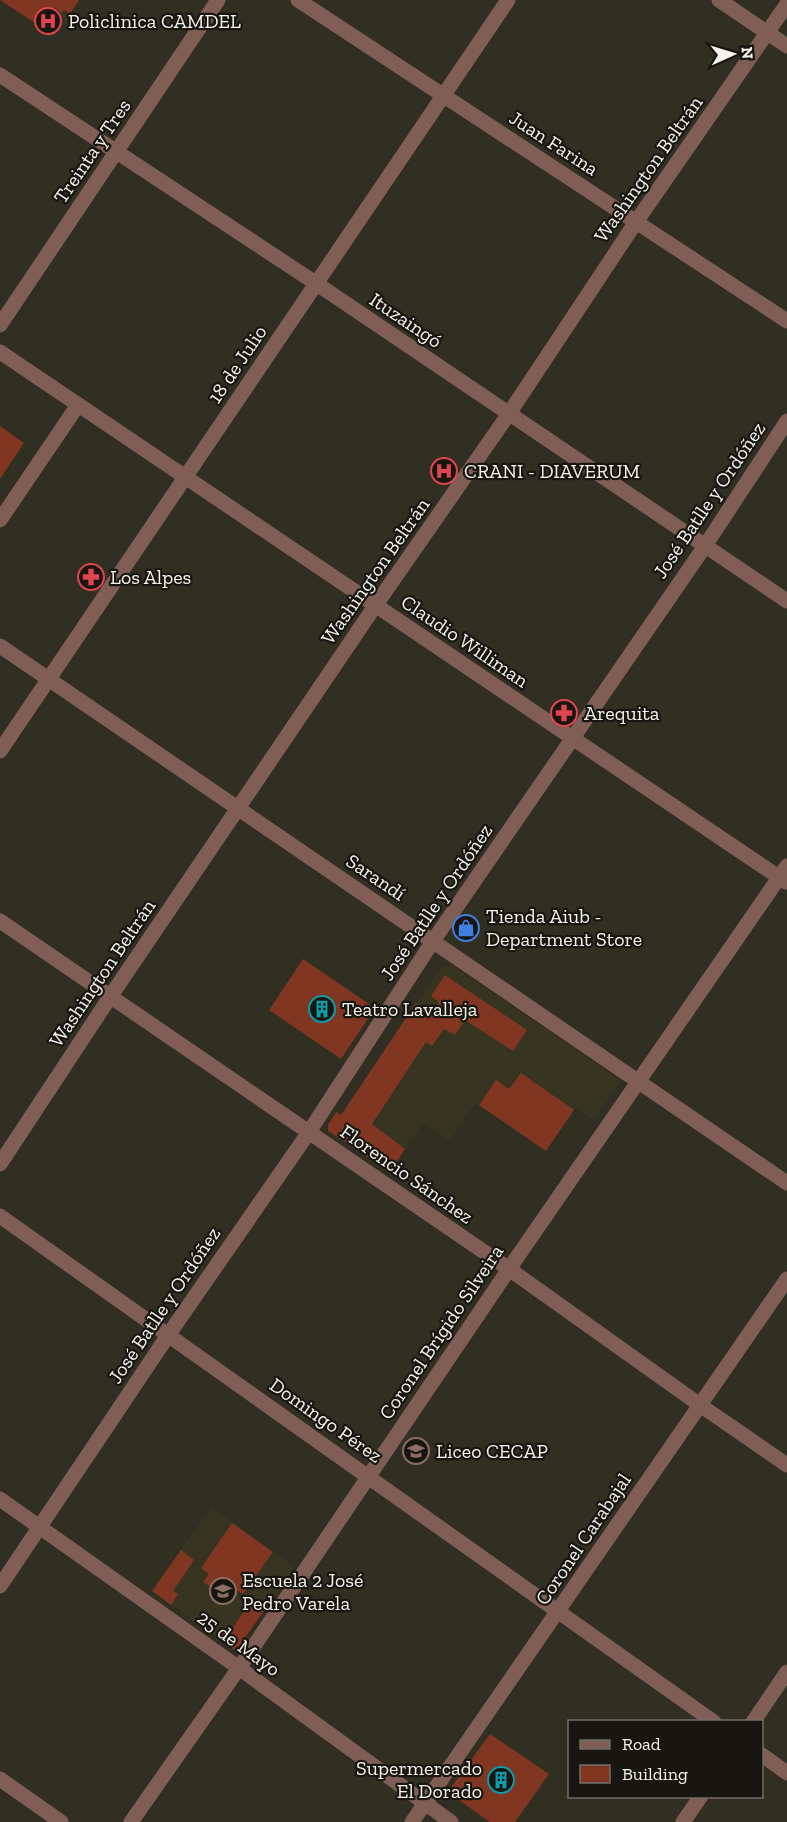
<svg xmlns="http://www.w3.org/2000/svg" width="787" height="1822" viewBox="0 0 787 1822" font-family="'Zilla Slab',serif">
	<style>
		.built { fill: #373421 }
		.building { fill: #813622 }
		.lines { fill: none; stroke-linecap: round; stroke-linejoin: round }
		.minor { stroke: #815e55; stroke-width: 15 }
		.labels { text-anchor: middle; stroke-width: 4.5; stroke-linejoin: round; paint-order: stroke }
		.poi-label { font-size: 20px; fill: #f6f4ed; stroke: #171611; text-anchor: start }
		.street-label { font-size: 20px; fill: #f6f4ed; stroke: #171611 }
	</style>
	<rect width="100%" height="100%" fill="#312e22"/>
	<!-- built -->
	<g class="built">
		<polygon points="0,0 79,0 55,37"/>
		<polygon points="452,965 621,1081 594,1120 575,1108 546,1151 475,1103 450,1141 423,1123 390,1172 328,1131 328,1125 336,1112 341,1115 440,968"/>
		<polygon points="211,1507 295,1567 236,1651 152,1591"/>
	</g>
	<!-- building -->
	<g class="building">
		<polygon points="0,0 79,0 70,14 64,10 62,13 54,7 41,27"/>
		<polygon points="0,426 24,443 0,479"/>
		<polygon points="303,959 375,1008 341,1059 269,1010"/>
		<polygon points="445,975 527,1030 513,1051 465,1020 455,1035 444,1029 432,1046 426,1042 372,1124 405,1149 390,1172 328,1131 328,1125 336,1112 341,1115 416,1003 431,1013 432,1012 429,1009 432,1005 436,1007 439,1002 431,996"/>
		<polygon points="521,1073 574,1110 546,1151 479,1105 496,1080 509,1089"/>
		<polygon points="232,1523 273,1552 243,1594 235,1589 228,1599 203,1582 209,1574 201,1568"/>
		<polygon points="181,1550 194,1560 173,1591 178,1594 171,1605 152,1591"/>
		<polygon points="252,1600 265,1609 236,1651 218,1638 226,1625 232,1629"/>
		<polygon points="490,1734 549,1774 515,1822 490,1822 453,1796 452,1786"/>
	</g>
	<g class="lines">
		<!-- minor -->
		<g class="minor">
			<polyline points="298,0 787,321"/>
			<polyline points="719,0 787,46"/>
			<polyline points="0,75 317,284 787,601"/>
			<polyline points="0,325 218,0"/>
			<polyline points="0,352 786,882"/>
			<polyline points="0,520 78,405"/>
			<polyline points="0,646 787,1183"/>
			<polyline points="0,751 508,0"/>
			<polyline points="0,921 509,1269 700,1405 787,1465"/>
			<polyline points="0,1164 110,997 375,606 508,415 636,222 787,4"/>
			<polyline points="0,1216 714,1722"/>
			<polyline points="0,1499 239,1668 451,1822"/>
			<polyline points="0,1586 169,1334 309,1132 433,941 705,546 787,421"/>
			<polyline points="753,1722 787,1672"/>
			<polyline points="762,1755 787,1773"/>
			<polyline points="0,1779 61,1822"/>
			<polyline points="131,1822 239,1668 509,1269 787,866"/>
			<polyline points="412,1822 787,1279"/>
			<polyline points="683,1822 701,1796"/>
		</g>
	</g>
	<!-- icons -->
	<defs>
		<symbol id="hospital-ring" viewBox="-11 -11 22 22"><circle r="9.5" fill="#171611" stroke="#e0444e" stroke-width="1.5"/><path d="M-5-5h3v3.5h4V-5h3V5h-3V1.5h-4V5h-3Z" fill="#e0444e"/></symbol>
		<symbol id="pharmacy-ring" viewBox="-11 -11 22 22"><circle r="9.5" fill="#171611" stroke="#e0444e" stroke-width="1.5"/><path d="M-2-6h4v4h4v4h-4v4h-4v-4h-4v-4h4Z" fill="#e0444e"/></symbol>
		<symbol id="shop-ring" viewBox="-11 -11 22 22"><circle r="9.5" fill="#171611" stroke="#3f7fe0" stroke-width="1.5"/><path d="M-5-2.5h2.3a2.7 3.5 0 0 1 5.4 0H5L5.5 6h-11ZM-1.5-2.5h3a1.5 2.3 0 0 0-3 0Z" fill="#3f7fe0"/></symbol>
		<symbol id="building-ring" viewBox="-11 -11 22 22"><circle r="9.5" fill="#171611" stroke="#0f9aa8" stroke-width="1.5"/><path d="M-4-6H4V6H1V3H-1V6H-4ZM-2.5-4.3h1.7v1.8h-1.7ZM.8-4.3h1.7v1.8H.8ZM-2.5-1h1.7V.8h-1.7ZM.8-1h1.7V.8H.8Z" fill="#0f9aa8"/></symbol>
		<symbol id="school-ring" viewBox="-11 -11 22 22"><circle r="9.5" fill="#171611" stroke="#8d6e63" stroke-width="1.5"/><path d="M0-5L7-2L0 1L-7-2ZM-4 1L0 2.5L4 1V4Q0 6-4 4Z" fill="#8d6e63"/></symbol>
	</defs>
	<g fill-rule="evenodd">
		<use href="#hospital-ring" x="33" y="6" width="30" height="30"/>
		<use href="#hospital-ring" x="429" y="456" width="30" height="30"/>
		<use href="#pharmacy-ring" x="76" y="562" width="30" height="30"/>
		<use href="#pharmacy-ring" x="549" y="698" width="30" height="30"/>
		<use href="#shop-ring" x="451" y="913" width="30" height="30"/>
		<use href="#building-ring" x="307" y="994" width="30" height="30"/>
		<use href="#school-ring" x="401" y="1436" width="30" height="30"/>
		<use href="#school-ring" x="208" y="1576" width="30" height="30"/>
		<use href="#building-ring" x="486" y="1765" width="30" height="30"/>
	</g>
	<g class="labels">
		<!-- poi labels -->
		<g class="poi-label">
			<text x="68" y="28">Policlinica CAMDEL</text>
			<text x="464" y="478">CRANI - DIAVERUM</text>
			<text x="110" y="584">Los Alpes</text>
			<text x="584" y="720">Arequita</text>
			<text x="486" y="923">Tienda Aiub -<tspan x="486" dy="23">Department Store</tspan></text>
			<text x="342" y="1016">Teatro Lavalleja</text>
			<text x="436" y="1458">Liceo CECAP</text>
			<text x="242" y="1587">Escuela 2 José<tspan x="242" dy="23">Pedro Varela</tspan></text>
			<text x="482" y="1775" text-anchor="end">Supermercado<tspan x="482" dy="23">El Dorado</tspan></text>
		</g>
		<!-- street labels -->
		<g class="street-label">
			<text transform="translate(554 143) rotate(33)" y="7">Juan Farina</text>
			<text transform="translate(92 151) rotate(-56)" y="7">Treinta y Tres</text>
			<text transform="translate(648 169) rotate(-55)" y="7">Washington Beltrán</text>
			<text transform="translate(406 320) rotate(34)" y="7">Ituzaingó</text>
			<text transform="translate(237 364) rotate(-56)" y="7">18 de Julio</text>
			<text transform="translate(709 500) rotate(-56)" y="7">José Batlle y Ordóñez</text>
			<text transform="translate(375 571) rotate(-55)" y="7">Washington Beltrán</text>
			<text transform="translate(465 641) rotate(34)" y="7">Claudio Williman</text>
			<text transform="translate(376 877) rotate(34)" y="7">Sarandí</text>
			<text transform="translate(436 902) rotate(-56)" y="7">José Batlle y Ordóñez</text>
			<text transform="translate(102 973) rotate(-56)" y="7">Washington Beltrán</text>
			<text transform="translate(407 1174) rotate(35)" y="7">Florencio Sánchez</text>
			<text transform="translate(164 1305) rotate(-56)" y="7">José Batlle y Ordóñez</text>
			<text transform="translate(441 1332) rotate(-56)" y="7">Coronel Brígido Silveira</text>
			<text transform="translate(326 1420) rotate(35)" y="7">Domingo Pérez</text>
			<text transform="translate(583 1539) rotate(-56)" y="7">Coronel Carabajal</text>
			<text transform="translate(239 1643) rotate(36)" y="7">25 de Mayo</text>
		</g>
	</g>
	<!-- legend -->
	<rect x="568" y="1720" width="195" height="78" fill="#171611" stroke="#706f69" stroke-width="1.5"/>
	<rect x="580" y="1740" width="30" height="9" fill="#815e55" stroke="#706f69" stroke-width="1.5"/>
	<text x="622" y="1750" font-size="18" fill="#f6f4ed">Road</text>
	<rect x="580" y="1765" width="30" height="18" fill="#813622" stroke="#706f69" stroke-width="1.5"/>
	<text x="622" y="1780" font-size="18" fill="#f6f4ed">Building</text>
	<!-- north arrow -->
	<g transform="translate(733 54) rotate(86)" stroke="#171611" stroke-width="4.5" paint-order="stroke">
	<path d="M0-4.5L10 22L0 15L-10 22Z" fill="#f6f4ed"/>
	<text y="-9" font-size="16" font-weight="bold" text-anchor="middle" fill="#f6f4ed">N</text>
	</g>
</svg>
